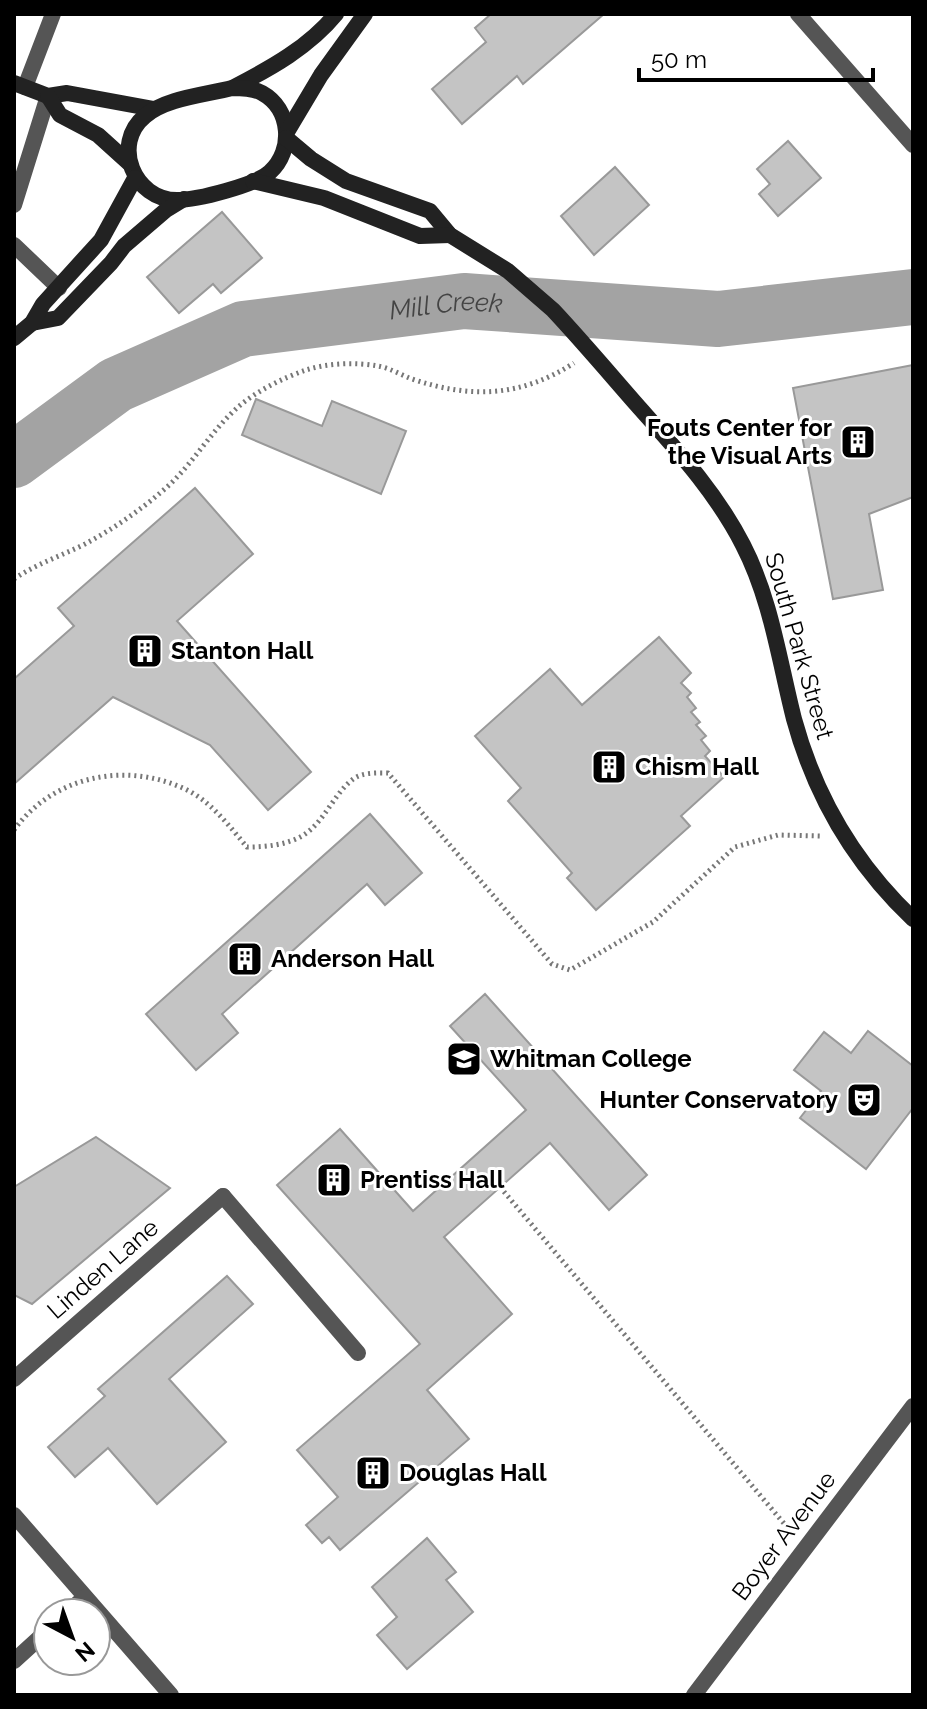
<svg xmlns="http://www.w3.org/2000/svg" width="927" height="1709" viewBox="0 0 927 1709" font-family="Raleway,sans-serif">
	<style>
		.lines { fill: none; stroke-linecap: round; stroke-linejoin: round }
		.river { stroke: #a3a3a3; stroke-width: 56 }
		.building { fill: #c4c4c4; stroke: #999; stroke-width: 2 }
		.path { stroke: #777; stroke-width: 5; stroke-dasharray: 2 4; stroke-linecap: butt }
		.lane { stroke: #555; stroke-width: 16 }
		.street { stroke: #555; stroke-width: 16 }
		.secondary { stroke: #222; stroke-width: 16 }
		.labels { text-anchor: middle; stroke-width: 6; stroke-linejoin: round; paint-order: stroke }
		.poi-label { font-size: 24px; font-weight: bold; fill: #000; stroke: #fff; text-anchor: start }
		.street-label { font-size: 24px; fill: #000; stroke: #fff }
		.water-label { font-size: 26px; font-style: italic; fill: #444; stroke: #fff }
	</style>
	<rect width="100%" height="100%" fill="#fff"/>
	<g class="lines">
		<!-- river -->
		<path class="river" id="s1" d="M14 460 116 385 243 329 464 301 718 319 913 297"/>
	</g>
	<!-- building -->
	<g class="building">
		<polygon points="491,14 604,14 523,84 517,76 462,124 432,89 486,42 475,28"/>
		<polygon points="788,141 821,178 778,216 759,194 770,184 757,169"/>
		<polygon points="615,167 649,205 594,255 561,216"/>
		<polygon points="222,212 262,258 221,293 213,284 179,313 147,277"/>
		<polygon points="913,365 913,497 869,514 883,590 833,599 793,388"/>
		<polygon points="256,399 322,426 332,401 406,431 381,494 242,435"/>
		<polygon points="195,488 253,554 177,621 311,772 268,810 210,745 113,697 14,784 14,679 74,626 58,608"/>
		<polygon points="659,637 691,673 681,683 691,693 687,697 696,708 691,712 700,722 696,725 706,736 701,740 710,751 705,756 724,777 681,816 690,826 596,910 567,878 572,873 508,801 521,788 475,736 550,669 582,705"/>
		<polygon points="370,814 422,873 385,905 367,884 222,1014 238,1033 196,1070 146,1014"/>
		<polygon points="485,994 647,1175 609,1210 550,1143 444,1237 512,1314 427,1390 469,1439 340,1550 329,1537 322,1543 306,1525 338,1497 297,1450 420,1344 277,1185 340,1129 413,1211 526,1110 450,1026"/>
		<polygon points="868,1031 913,1066 913,1108 866,1169 800,1118 821,1091 794,1070 824,1032 851,1053"/>
		<polygon points="96,1137 170,1188 32,1304 14,1295 14,1187"/>
		<polygon points="227,1276 253,1304 169,1379 226,1442 157,1504 108,1448 75,1477 48,1447 105,1396 98,1389"/>
		<polygon points="427,1538 456,1572 446,1580 473,1612 407,1669 377,1635 397,1617 372,1587"/>
	</g>
	<g class="lines">
		<!-- path -->
		<g class="path">
			<path d="M14 579C36 564 61 556 85 544 111 530 138 512 160 493 190 469 209 433 237 408 256 391 283 378 306 370 328 363 356 362 378 366 390 368 401 375 412 379 471 399 521 397 574 363"/>
			<path d="M14 830C53 776 125 761 185 789 211 801 229 826 247 847 266 847 286 845 302 836 324 823 333 795 352 780 361 772 377 773 388 773L552 964 570 970 653 922 735 847 778 835 820 836"/>
			<polyline points="500,1187 792,1533"/>
		</g>
		<!-- lane -->
		<g class="lane">
			<polyline points="25,87 53,14"/>
			<polyline points="14,205 48,96"/>
			<polyline points="14,245 59,288"/>
			<polyline points="223,1196 358,1353"/>
		</g>
		<!-- street -->
		<g class="street">
			<polyline points="798,14 913,145"/>
			<polyline points="14,1379 223,1196"/>
			<polyline points="14,1515 171,1695"/>
			<polyline points="67,1613 85,1597"/>
			<polyline points="14,1661 48,1630"/>
			<polyline points="694,1695 913,1406"/>
		</g>
		<!-- secondary -->
		<g class="secondary">
			<polyline points="14,83 48,96 67,93 154,109"/>
			<path d="M234 87C271 68 309 47 336 14"/>
			<path d="M232 88C242 88 253 88 262 93 291 109 294 150 270 172 256 185 197 200 177 200 134 200 111 144 145 116 166 98 205 95 232 88Z"/>
			<polyline points="48,96 60,115 98,135 129,163"/>
			<polyline points="287,132 321,75 365,14"/>
			<path d="M286 138 311 159 346 181 430 211 450 235 508 271 553 310C582 341 609 373 637 405 676 449 716 492 743 545 771 599 779 660 794 719 815 796 855 864 913 919"/>
			<polyline points="253,181 324,198 420,236 450,235"/>
			<polyline points="32,323 58,318 111,263 124,246 166,210 184,199"/>
			<polyline points="14,338 32,323 43,304 101,240 135,178"/>
		</g>
	</g>
	<!-- icons -->
	<defs>
		<symbol id="building-square" viewBox="-11 -11 22 22"><rect x="-9" y="-9" width="18" height="18" rx="4" fill="#000" stroke="#fff"/><path d="M-4-6H4V6H1V3H-1V6H-4ZM-2.5-4.3h1.7v1.8h-1.7ZM.8-4.3h1.7v1.8H.8ZM-2.5-1h1.7V.8h-1.7ZM.8-1h1.7V.8H.8Z" fill="#fff"/></symbol>
		<symbol id="university-square" viewBox="-11 -11 22 22"><rect x="-9" y="-9" width="18" height="18" rx="4" fill="#000" stroke="#fff"/><path d="M0-5L7-2L0 1L-7-2ZM-4 1L0 2.5L4 1V4Q0 6-4 4Z" fill="#fff"/></symbol>
		<symbol id="theatre-square" viewBox="-11 -11 22 22"><rect x="-9" y="-9" width="18" height="18" rx="4" fill="#000" stroke="#fff"/><path d="M-5-5.5Q0-4 5-5.5V0Q5 5 0 6Q-5 5-5 0ZM-3.3-2.5H-1v1.5H-3.3ZM1-2.5H3.3v1.5H1ZM-2.8 1Q0 5.5 2.8 1Z" fill="#fff"/></symbol>
	</defs>
	<g fill-rule="evenodd">
		<use href="#building-square" x="838" y="422" width="40" height="40"/>
		<use href="#building-square" x="125" y="631" width="40" height="40"/>
		<use href="#building-square" x="589" y="747" width="40" height="40"/>
		<use href="#building-square" x="225" y="939" width="40" height="40"/>
		<use href="#university-square" x="444" y="1039" width="40" height="40"/>
		<use href="#theatre-square" x="844" y="1080" width="40" height="40"/>
		<use href="#building-square" x="314" y="1160" width="40" height="40"/>
		<use href="#building-square" x="353" y="1453" width="40" height="40"/>
	</g>
	<g class="labels">
		<!-- poi labels -->
		<g class="poi-label">
			<text x="832" y="436" text-anchor="end">Fouts Center for<tspan x="832" dy="28">the Visual Arts</tspan></text>
			<text x="171" y="659">Stanton Hall</text>
			<text x="635" y="775">Chism Hall</text>
			<text x="271" y="967">Anderson Hall</text>
			<text x="490" y="1067">Whitman College</text>
			<text x="838" y="1108" text-anchor="end">Hunter Conservatory</text>
			<text x="360" y="1188">Prentiss Hall</text>
			<text x="399" y="1481">Douglas Hall</text>
		</g>
		<!-- street labels -->
		<g class="street-label">
			<text transform="translate(799 646) rotate(74)" y="8">South Park Street</text>
			<text transform="translate(103 1269) rotate(-41)" y="8">Linden Lane</text>
			<text transform="translate(784 1536) rotate(-53)" y="8">Boyer Avenue</text>
		</g>
		<!-- water labels -->
		<g class="water-label">
			<text dy="9" stroke="none"><textPath href="#s1" startOffset="470">Mill Creek</textPath></text>
		</g>
	</g>
	<!-- border -->
	<rect width="927" height="1709" fill="none" stroke="#000000" stroke-width="32"/>
	<!-- north arrow -->
	<g transform="translate(72 1637) rotate(139)"><circle r="38" fill="#ffffff" stroke="#999999" stroke-width="2"/>
	<path d="M0-6L14 30L0 20L-14 30Z" fill="#000000"/>
	<text y="-12" font-size="22" font-weight="bold" text-anchor="middle" fill="#000000">N</text>
	</g>
	<!-- scale -->
	<path d="M639 68v12h234v-12" fill="none" stroke="#000000" stroke-width="4"/>
	<text x="651" y="68" font-size="24" fill="#000000" stroke="#ffffff" stroke-width="6" paint-order="stroke">50 m</text>
</svg>
